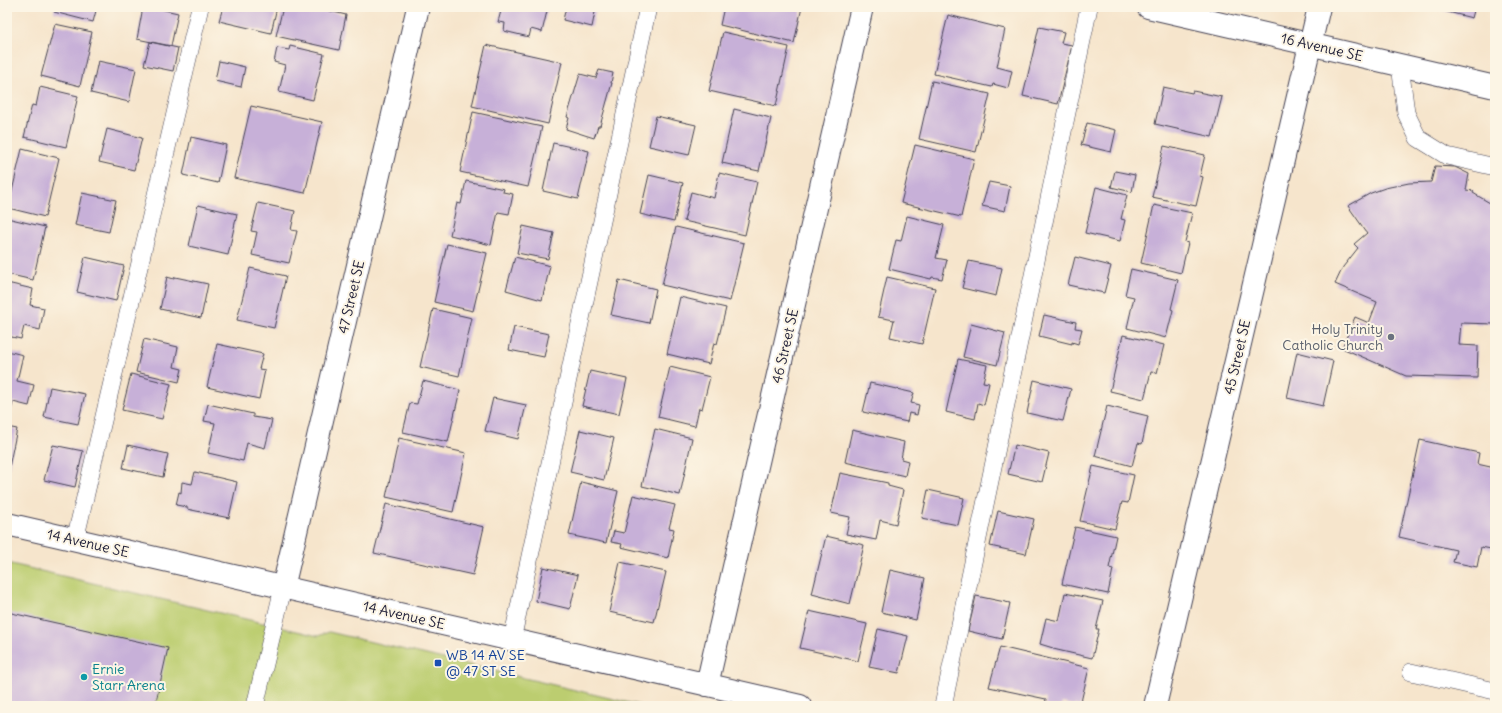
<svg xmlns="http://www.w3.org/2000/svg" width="1502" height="713" viewBox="0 0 1502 713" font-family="Delius,sans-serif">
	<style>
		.green { fill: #bccd70; stroke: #6f7856 }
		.building { fill: #c7b0d8 }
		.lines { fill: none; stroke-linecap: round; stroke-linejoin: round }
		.lane-casing { stroke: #423f51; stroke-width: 18 }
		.street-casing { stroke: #423f51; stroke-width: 24 }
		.lane { stroke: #fff; stroke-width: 17 }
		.street { stroke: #fff; stroke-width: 22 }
		.worship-dot { fill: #6b7280; stroke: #fcf5e5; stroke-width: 1.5 }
		.transit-dot { fill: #1a4fb4; stroke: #fcf5e5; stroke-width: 1.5 }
		.culture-dot { fill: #0f9aa8; stroke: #fcf5e5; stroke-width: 1.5 }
		.labels { text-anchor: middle; stroke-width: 4; stroke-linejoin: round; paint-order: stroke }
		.street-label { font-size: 14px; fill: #22223b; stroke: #fcf5e5 }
		.worship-label { font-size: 14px; fill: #5b616d; stroke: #fcf5e5; text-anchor: end }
		.transit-label { font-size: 14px; fill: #164399; stroke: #fcf5e5; text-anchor: start }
		.culture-label { font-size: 14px; fill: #0d838f; stroke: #fcf5e5; text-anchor: start }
	</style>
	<rect width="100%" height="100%" fill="#fcf5e5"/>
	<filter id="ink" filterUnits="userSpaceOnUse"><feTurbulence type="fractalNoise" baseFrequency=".025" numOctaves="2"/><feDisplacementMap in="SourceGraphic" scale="8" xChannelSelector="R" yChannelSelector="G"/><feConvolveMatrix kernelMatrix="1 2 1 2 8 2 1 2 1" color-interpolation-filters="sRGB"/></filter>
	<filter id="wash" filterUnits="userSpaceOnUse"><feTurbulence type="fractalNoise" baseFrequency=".012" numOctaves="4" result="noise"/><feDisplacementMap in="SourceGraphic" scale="16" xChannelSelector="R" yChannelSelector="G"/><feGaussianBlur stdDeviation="0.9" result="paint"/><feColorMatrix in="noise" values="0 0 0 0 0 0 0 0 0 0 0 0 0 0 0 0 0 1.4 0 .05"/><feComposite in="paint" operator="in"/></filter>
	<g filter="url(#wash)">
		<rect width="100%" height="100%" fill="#f6e5cc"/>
		<!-- green -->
		<polygon class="green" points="7,563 318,636 329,632 643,706 7,706"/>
		<g id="blocks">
			<!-- building -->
			<g class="building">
				<polygon points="55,7 97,7 93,22 54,12"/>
				<polygon points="143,7 151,7 178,13 171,46 137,39"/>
				<polygon points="223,7 277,7 271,33 219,21"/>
				<polygon points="283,7 313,7 346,15 339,50 276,36"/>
				<polygon points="502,7 548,7 542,32 531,29 529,37 504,31 505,23 498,22"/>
				<polygon points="566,7 596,7 592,27 563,20"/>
				<polygon points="724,7 802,7 794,43 720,25"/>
				<polygon points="1428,7 1475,7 1472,18"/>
				<polygon points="948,15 1005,29 997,67 1012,71 1008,88 993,84 992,87 934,74"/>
				<polygon points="55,24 92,32 80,86 41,76"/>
				<polygon points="1039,27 1064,32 1061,43 1072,45 1058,104 1023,96"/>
				<polygon points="723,32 789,47 776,106 709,91"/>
				<polygon points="150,42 178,48 173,71 144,65"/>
				<polygon points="486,45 562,62 548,124 472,106"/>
				<polygon points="290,46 324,54 313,100 279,92 285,65 274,62 277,48 289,50"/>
				<polygon points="98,61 136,69 129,102 91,93"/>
				<polygon points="219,61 245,67 241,87 215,81"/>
				<polygon points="599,70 613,73 611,83 612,83 600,126 598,126 594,138 566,129 569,118 567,117 580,74 596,78"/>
				<polygon points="932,81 990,94 976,152 919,139"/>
				<polygon points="40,87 78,96 66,147 24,137 32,105 36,106"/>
				<polygon points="1163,87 1192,93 1193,91 1222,97 1212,137 1155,124"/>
				<polygon points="251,106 322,122 305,193 234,178"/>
				<polygon points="734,109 771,118 759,171 722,163"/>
				<polygon points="473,112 542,127 528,187 460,172"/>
				<polygon points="656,116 696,125 689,155 649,146"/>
				<polygon points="1087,123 1116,130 1111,152 1081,145"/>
				<polygon points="107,129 142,138 134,170 99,162"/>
				<polygon points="191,137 226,145 218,183 183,175"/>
				<polygon points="553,143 589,151 578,199 543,191"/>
				<polygon points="915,145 974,159 961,217 901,203"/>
				<polygon points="1164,146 1205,155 1200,176 1203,177 1196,206 1152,197"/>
				<polygon points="22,149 59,158 45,217 8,208"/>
				<polygon points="1435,166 1455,167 1469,174 1466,190 1474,191 1473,193 1495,206 1495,324 1461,323 1459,345 1478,346 1477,378 1406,376 1342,348 1355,317 1369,323 1377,302 1335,284 1343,267 1358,248 1354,244 1367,233 1348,206 1371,193 1385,188 1409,183 1431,182"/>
				<polygon points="1115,171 1135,175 1132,192 1111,187"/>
				<polygon points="719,173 757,182 745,235 684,221 691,192 714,198"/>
				<polygon points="649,175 683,183 674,222 640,214"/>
				<polygon points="466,181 504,189 503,192 513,194 509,214 498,212 491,245 450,235 457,203 461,204"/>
				<polygon points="989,182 1010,186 1005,211 982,206"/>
				<polygon points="1096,187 1127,195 1121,219 1125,220 1120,241 1085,233"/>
				<polygon points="82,193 116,200 109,232 75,225"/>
				<polygon points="258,203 295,211 291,230 297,231 289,263 252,255 257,232 251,231"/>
				<polygon points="198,205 237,214 228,255 189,246"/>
				<polygon points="1154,205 1192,213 1185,242 1188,243 1181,273 1141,263"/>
				<polygon points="907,216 944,225 936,258 947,260 942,279 932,277 931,279 889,269 896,240 901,241"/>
				<polygon points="7,218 45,227 33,280 7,274"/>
				<polygon points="523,226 554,233 548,259 517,253"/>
				<polygon points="676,227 744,243 730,301 662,285"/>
				<polygon points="447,244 487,253 473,311 434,302"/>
				<polygon points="85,257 124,266 116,301 77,292"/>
				<polygon points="515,257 550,266 542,300 506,290"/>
				<polygon points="1075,257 1111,266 1104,293 1068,285"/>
				<polygon points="969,261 1002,268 996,296 962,288"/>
				<polygon points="250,268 286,276 274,328 237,320"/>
				<polygon points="1131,269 1178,280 1171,309 1173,310 1166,338 1127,328 1134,297 1125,295"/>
				<polygon points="167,277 174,279 175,277 208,284 201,318 160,309"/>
				<polygon points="887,277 935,288 922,344 890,337 894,320 878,317"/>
				<polygon points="619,280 656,289 649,323 611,315"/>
				<polygon points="7,283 33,289 30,305 44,308 40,330 24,326 21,339 7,336"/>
				<polygon points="680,297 726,308 717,344 714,343 709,364 667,354"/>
				<polygon points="433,309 472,318 459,376 420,367"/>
				<polygon points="1044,315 1076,322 1075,328 1082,329 1078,344 1072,342 1072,344 1039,336"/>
				<polygon points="971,324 1005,333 997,365 963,357"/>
				<polygon points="514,327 549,334 544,357 509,350"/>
				<polygon points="1123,335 1164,345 1157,373 1151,372 1144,399 1110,391"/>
				<polygon points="144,339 178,347 174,367 182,369 179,382 136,372"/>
				<polygon points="217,344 263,354 259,369 265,370 259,399 207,387"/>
				<polygon points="7,351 23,355 17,381 34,385 29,406 13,402 11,410 7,409"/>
				<polygon points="1297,352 1333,361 1323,406 1287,398"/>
				<polygon points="958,359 987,365 983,382 989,383 984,405 978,403 975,419 946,412"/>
				<polygon points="670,367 710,377 702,409 699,408 695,426 658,417"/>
				<polygon points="590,371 627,379 619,414 582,406"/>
				<polygon points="131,374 171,384 162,419 122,410"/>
				<polygon points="1034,380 1071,389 1063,421 1027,413"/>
				<polygon points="423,381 460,390 448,442 403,432 410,403 417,404"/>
				<polygon points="870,383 914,393 911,403 919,405 917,415 909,413 907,422 863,412"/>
				<polygon points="50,387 85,394 78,424 44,417"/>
				<polygon points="493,398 526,405 518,439 485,431"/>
				<polygon points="208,404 253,414 253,417 272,420 265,448 247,443 243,461 208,453 215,423 204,421"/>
				<polygon points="1107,406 1148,416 1142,444 1138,443 1132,466 1095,456"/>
				<polygon points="7,427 17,429 8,472 7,472"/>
				<polygon points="655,429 692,438 680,495 642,486"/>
				<polygon points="580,430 614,438 604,480 570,472"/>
				<polygon points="852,430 904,442 901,459 908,461 905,476 845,462"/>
				<polygon points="399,438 466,453 453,512 386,497"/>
				<polygon points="1420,440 1479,453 1477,464 1495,468 1495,534 1491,549 1481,547 1477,567 1453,562 1456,550 1399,537"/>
				<polygon points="53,445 83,451 75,487 44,480"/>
				<polygon points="128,445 168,454 163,477 123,468"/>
				<polygon points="1015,445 1049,453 1042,482 1008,474"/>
				<polygon points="1093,466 1134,475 1128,503 1122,502 1115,529 1080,521"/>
				<polygon points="195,472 237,482 229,518 187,509 187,507 176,505 179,492 181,493 182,482 192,484"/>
				<polygon points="840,473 888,483 888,486 903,490 896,524 880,520 876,540 846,534 850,517 831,513"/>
				<polygon points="581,482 618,491 606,543 569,535"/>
				<polygon points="928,490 964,498 958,525 922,518"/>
				<polygon points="633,495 675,505 669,528 674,529 668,558 621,547 622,544 611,542 614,531 624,533"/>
				<polygon points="386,504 484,527 473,575 374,553"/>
				<polygon points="998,511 1034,519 1026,554 990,546"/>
				<polygon points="1075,527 1116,536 1109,568 1113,569 1108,594 1062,584"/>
				<polygon points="826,536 864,545 850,604 812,594"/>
				<polygon points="620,562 666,572 654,622 609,612"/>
				<polygon points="543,567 578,575 570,609 536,601"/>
				<polygon points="890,570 925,578 916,620 881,612"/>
				<polygon points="1065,593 1103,601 1096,629 1099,629 1092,658 1053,649 1053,648 1040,644 1046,618 1059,621"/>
				<polygon points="976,596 1010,603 1002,639 968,631"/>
				<polygon points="809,611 867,624 858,661 800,648"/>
				<polygon points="7,612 168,648 155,706 7,706"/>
				<polygon points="878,629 908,636 899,673 869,667"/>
				<polygon points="1000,647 1089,668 1080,706 1062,703 1061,706 1045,706 1046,699 989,687"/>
			</g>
		</g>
	</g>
	<g filter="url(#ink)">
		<use href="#blocks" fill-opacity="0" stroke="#423f51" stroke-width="1"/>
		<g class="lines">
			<defs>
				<g id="lane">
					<polyline points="1400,65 1406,113 1418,138 1447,156 1495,167"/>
					<polyline points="75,540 200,7"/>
					<polyline points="512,640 648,7"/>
					<polyline points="1411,672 1495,691"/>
					<polyline points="255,706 283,588"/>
					<polyline points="943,706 1089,7"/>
				</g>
				<g id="street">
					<polyline points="1148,7 1495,87"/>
					<polyline points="7,524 800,706"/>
					<polyline points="283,588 418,7"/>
					<polyline points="707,685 862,7"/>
					<polyline points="1155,706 1319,7"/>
				</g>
			</defs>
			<!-- lane casing -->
			<use href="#lane" class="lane-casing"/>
			<!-- street casing -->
			<use href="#street" class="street-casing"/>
			<!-- lane -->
			<use href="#lane" class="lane"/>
			<!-- street -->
			<use href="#street" class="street"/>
		</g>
	</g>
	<!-- markers -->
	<circle class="worship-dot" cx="1391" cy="337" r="4"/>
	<rect class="transit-dot" x="434" y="659" width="8" height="8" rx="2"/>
	<circle class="culture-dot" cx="84" cy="677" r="4"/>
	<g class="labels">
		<!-- street labels -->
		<g class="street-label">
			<text transform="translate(1322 47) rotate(13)" y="5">16 Avenue SE</text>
			<text transform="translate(351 297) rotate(-77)" y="5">47 Street SE</text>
			<text transform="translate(785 346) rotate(-77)" y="5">46 Street SE</text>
			<text transform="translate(1237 357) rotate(-77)" y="5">45 Street SE</text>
			<text transform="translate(88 543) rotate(13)" y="5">14 Avenue SE</text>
			<text transform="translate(404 615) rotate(13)" y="5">14 Avenue SE</text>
		</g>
		<!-- worship labels -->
		<g class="worship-label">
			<text x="1383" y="334">Holy Trinity<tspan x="1383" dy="16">Catholic Church</tspan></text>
		</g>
		<!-- transit labels -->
		<g class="transit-label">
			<text x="446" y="660">WB 14 AV SE<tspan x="446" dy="16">@ 47 ST SE</tspan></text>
		</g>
		<!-- culture labels -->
		<g class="culture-label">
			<text x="92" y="674">Ernie<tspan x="92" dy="16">Starr Arena</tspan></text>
		</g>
	</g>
	<!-- margin -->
	<rect width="1502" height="713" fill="none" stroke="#fcf5e5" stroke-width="24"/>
</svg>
